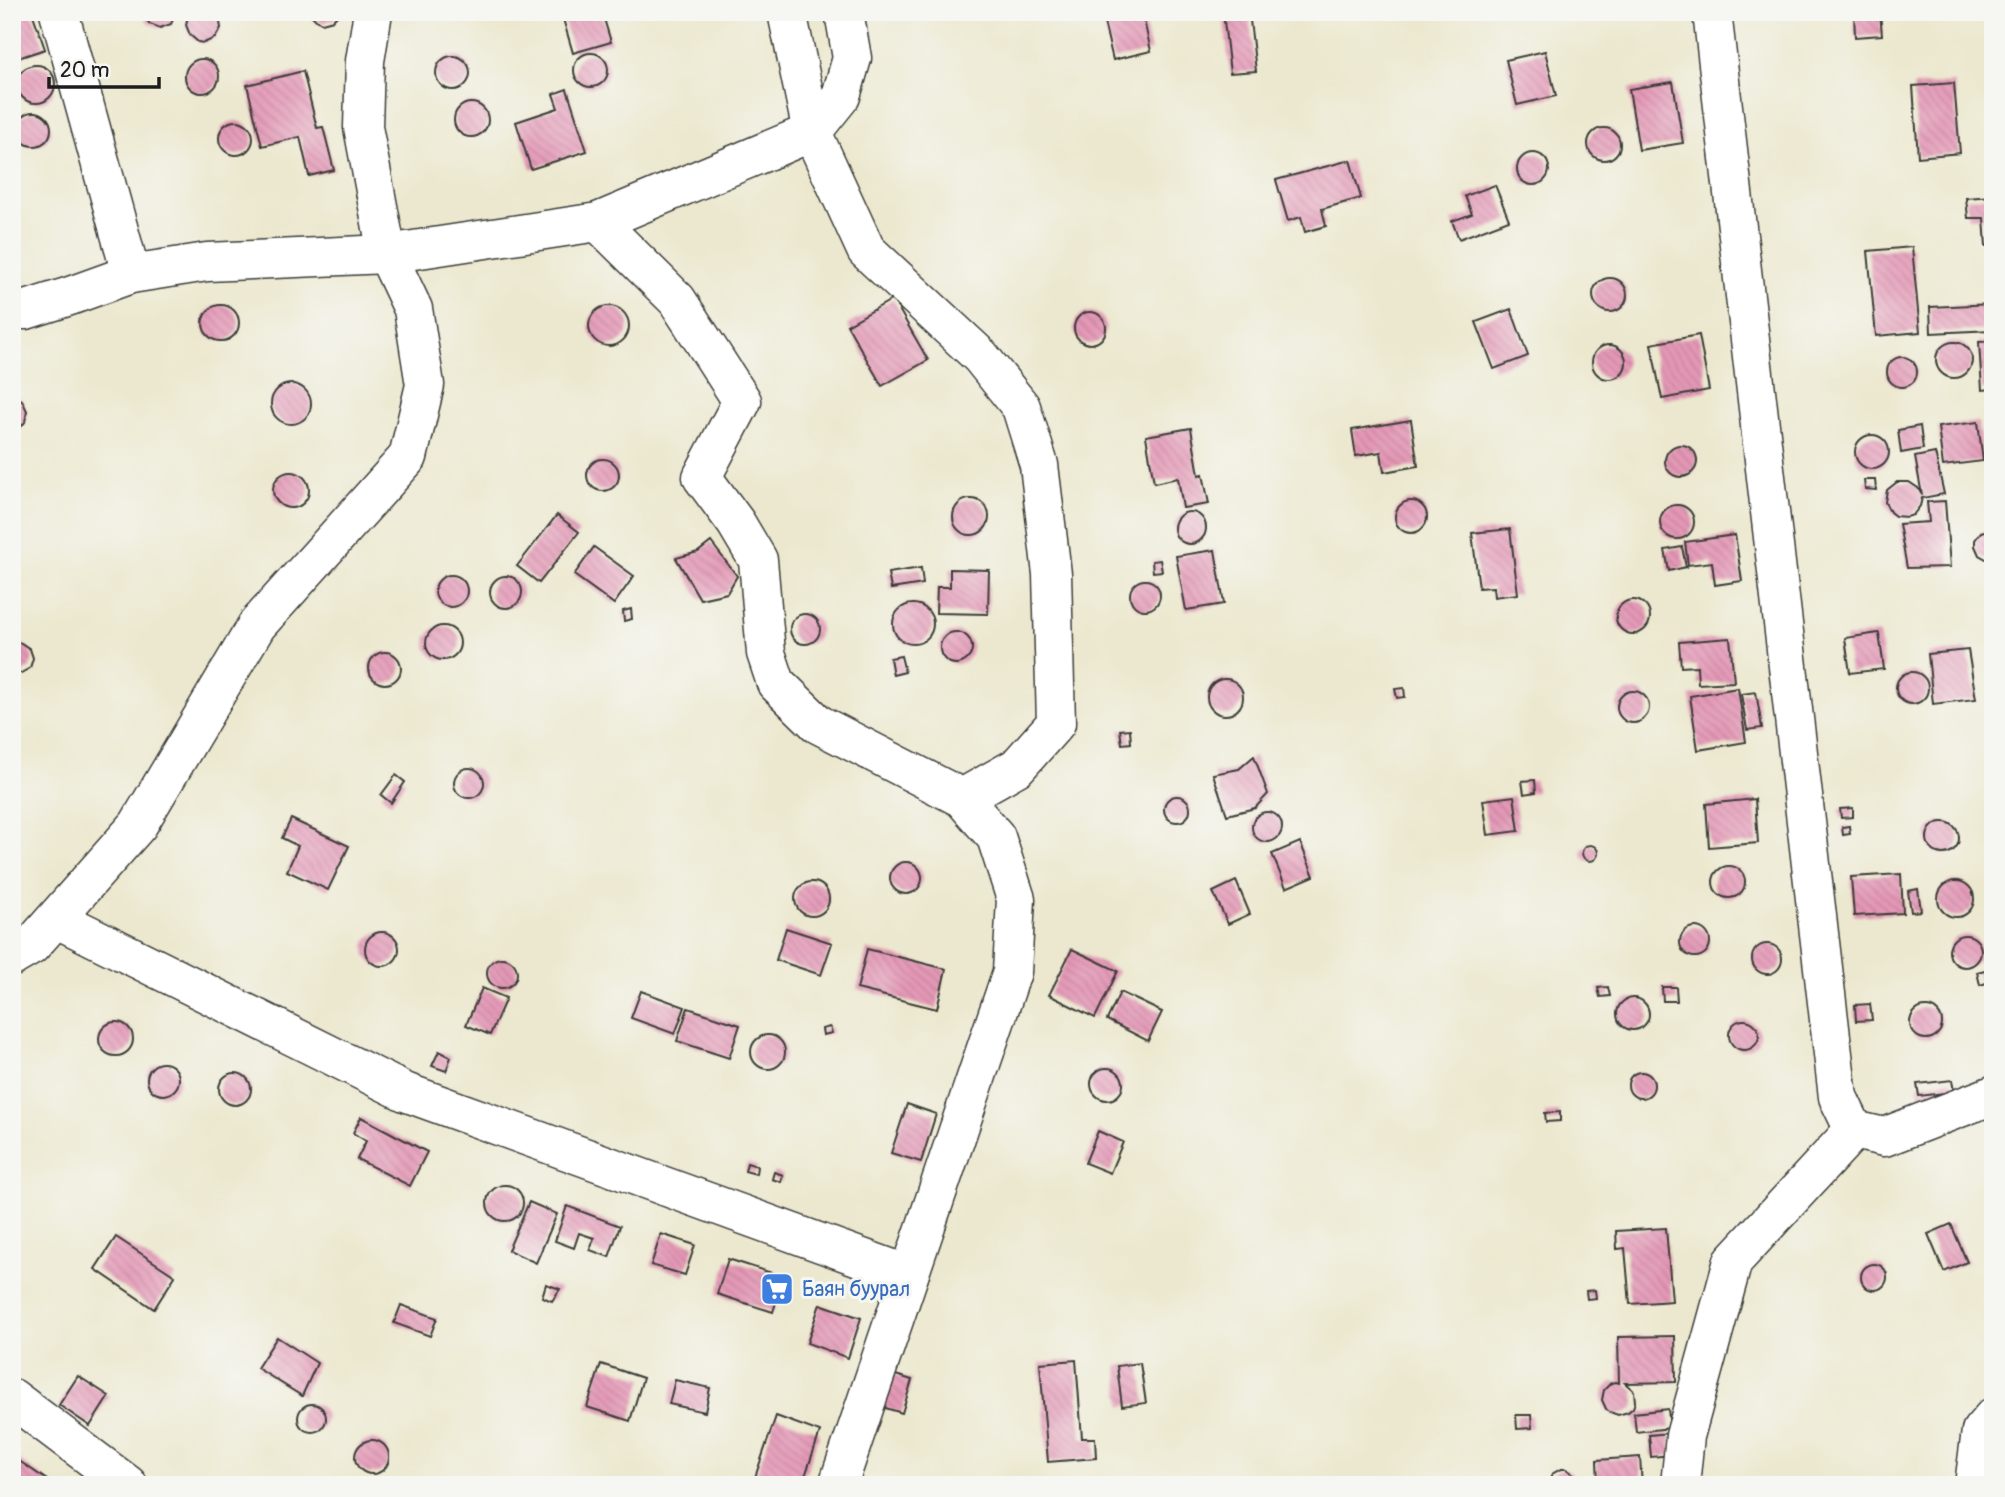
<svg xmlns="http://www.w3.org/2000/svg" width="2005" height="1497" viewBox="0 0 2005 1497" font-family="Pangolin,sans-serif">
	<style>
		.building { fill: url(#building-back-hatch) }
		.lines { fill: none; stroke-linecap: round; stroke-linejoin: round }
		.minor-casing { stroke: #3b3b37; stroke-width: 41 }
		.minor { stroke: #fff; stroke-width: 38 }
		.labels { text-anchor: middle; stroke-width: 6; stroke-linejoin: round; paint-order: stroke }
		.shop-label { font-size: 21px; fill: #366cbe; stroke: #f6f6f2; text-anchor: start }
	</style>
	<defs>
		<pattern id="building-back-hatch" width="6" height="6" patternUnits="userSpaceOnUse" patternTransform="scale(1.75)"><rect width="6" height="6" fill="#e498b6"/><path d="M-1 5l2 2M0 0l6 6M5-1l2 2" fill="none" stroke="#c3829c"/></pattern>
	</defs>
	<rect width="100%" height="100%" fill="#f6f6f2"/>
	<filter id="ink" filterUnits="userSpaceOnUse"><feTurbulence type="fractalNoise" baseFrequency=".0143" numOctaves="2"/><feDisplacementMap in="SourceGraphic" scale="14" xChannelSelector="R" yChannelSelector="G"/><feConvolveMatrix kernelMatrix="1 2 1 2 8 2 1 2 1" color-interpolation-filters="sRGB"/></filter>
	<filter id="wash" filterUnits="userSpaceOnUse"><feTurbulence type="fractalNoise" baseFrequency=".00686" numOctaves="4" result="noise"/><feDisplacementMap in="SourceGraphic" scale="28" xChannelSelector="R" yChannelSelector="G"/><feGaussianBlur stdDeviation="1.57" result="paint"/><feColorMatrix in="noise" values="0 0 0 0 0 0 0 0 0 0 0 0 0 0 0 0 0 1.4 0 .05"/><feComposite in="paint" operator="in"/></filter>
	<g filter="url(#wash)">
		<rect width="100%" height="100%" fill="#ece8cf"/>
		<g id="blocks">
			<!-- building -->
			<g class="building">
				<polygon points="12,12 32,12 45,49 12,60"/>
				<polygon points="144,12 176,12 171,24 160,28 150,24 146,20"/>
				<polygon points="193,12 215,12 220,22 221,28 215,38 204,43 198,42 190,35 186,25 187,20"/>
				<polygon points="308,12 341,12 333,20 322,23 317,21"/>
				<polygon points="561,12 602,12 611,42 573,53"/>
				<polygon points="1109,12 1142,12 1151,51 1113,60 1102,14"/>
				<polygon points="1223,12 1249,12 1256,71 1230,73"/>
				<polygon points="1854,12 1880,12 1882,35 1855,37"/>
				<polygon points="1545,51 1556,96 1517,105 1506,60"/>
				<circle cx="591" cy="70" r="17"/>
				<circle cx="453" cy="73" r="17"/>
				<circle cx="202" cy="76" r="17"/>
				<circle cx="36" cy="84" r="19"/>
				<polygon points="303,71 317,128 323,127 334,170 309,176 300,137 262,146 247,85"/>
				<polygon points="1673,82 1683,143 1639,150 1629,89"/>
				<polygon points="1954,83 1960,153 1918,157 1913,86"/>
				<polygon points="567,89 587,151 531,169 516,122 558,108 553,94"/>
				<circle cx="471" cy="120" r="17"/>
				<circle cx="34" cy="129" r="17"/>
				<circle cx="236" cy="138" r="17"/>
				<circle cx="1604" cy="144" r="16"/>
				<circle cx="1533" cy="169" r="16"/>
				<polygon points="1350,160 1361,198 1322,209 1326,226 1305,232 1301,217 1288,221 1276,180"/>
				<polygon points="1495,185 1509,220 1459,239 1452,221 1472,214 1465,196"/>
				<polygon points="1993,196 1993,246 1986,246 1984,218 1968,218 1966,198"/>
				<polygon points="1912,247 1920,332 1876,336 1868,251"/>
				<circle cx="1610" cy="295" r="17"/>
				<polygon points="893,299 928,360 882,386 847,325"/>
				<polygon points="1993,304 1993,330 1931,333 1930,307"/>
				<circle cx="221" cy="323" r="18"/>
				<circle cx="609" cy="326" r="20"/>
				<polygon points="1511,309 1528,356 1494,369 1476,322"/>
				<circle cx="1090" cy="328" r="16"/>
				<polygon points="1699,335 1709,390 1662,399 1651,344"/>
				<polygon points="1993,341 1993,389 1982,390 1979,342"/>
				<circle cx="1954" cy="360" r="18"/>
				<circle cx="1609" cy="362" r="17"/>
				<circle cx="1902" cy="372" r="15"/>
				<circle cx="291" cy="404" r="20"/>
				<polygon points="12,395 22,400 27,411 25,422 21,427 12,430"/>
				<polygon points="1411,420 1418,466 1384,472 1381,452 1356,456 1352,430"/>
				<polygon points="1978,422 1983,461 1943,466 1938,427"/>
				<polygon points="1920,426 1923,449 1901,453 1898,430"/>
				<polygon points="1191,428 1199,475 1203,474 1209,504 1183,508 1178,478 1154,483 1146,436"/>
				<circle cx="1872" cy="452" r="17"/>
				<circle cx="1681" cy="461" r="16"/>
				<polygon points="1935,453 1944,494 1922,498 1920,506 1913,515 1907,517 1895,516 1890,512 1885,502 1887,490 1897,482 1909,482 1918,488 1922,495 1915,457"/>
				<circle cx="603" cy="475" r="16"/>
				<circle cx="291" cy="490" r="18"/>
				<polygon points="1864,480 1875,480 1876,490 1865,489"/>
				<circle cx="971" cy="517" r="18"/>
				<polygon points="1945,501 1950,567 1907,568 1899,524 1929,522 1927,502"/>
				<circle cx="1411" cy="517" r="16"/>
				<circle cx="1677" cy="522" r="17"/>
				<circle cx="1190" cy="528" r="16"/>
				<polygon points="557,515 579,532 539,583 517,566"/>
				<polygon points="1510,529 1518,594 1494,597 1493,587 1479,588 1472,533"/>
				<polygon points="1993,529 1993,560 1988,560 1979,555 1975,546 1975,540 1981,532"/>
				<polygon points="1735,535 1742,581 1715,585 1712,562 1688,565 1685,542"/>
				<polygon points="711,542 737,576 727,593 700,599 676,558 698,552"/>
				<polygon points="594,547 634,576 614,604 574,575"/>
				<polygon points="1682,547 1686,567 1669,571 1665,550"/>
				<polygon points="1215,550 1224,604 1186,610 1176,556"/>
				<polygon points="1160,560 1162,571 1153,572 1152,561"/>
				<polygon points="921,568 923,584 891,589 888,573"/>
				<polygon points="950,569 989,570 988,614 936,613 937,587 950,587"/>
				<circle cx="451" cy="591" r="16"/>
				<circle cx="506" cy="592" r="16"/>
				<circle cx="1145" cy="595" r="15"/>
				<circle cx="1633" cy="617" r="17"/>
				<circle cx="913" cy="624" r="20"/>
				<polygon points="631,609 632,619 624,621 623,611"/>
				<circle cx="805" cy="629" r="15"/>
				<circle cx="443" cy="643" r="17"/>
				<circle cx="956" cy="648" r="16"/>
				<polygon points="1879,633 1884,669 1850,673 1845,638"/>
				<polygon points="1730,638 1734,682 1698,684 1697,666 1681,667 1679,642"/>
				<polygon points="16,642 21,643 30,649 33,658 30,668 21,673 12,673 12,644"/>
				<polygon points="1968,650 1976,699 1933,704 1928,654"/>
				<circle cx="385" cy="668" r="16"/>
				<polygon points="901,656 905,672 893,675 890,658"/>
				<circle cx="1912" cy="688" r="16"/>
				<circle cx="1225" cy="697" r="18"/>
				<polygon points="1404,688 1405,697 1397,698 1395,689"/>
				<polygon points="1738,688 1746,742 1698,750 1690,696"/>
				<circle cx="1633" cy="707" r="16"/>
				<polygon points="1756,692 1762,728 1747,730 1741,694"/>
				<polygon points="1130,729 1131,743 1122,744 1120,730"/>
				<polygon points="1254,756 1268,794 1255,808 1227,815 1213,774 1239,769"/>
				<circle cx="469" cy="783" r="15"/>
				<polygon points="396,775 405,782 391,803 381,795"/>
				<polygon points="1535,780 1536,792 1524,794 1522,781"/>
				<circle cx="1177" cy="809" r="13"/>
				<polygon points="1514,796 1519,831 1488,835 1483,800"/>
				<polygon points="1755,799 1758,843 1709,847 1706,804"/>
				<polygon points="1853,808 1853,817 1841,818 1840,809"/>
				<circle cx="1267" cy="827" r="15"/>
				<polygon points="291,819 349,846 328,890 287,871 298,846 282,838"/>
				<circle cx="1943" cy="838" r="16"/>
				<polygon points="1849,826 1850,834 1843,835 1842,827"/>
				<polygon points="1300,842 1314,876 1286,888 1272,854"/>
				<circle cx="1590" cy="853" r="8"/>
				<circle cx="906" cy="878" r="16"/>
				<circle cx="1729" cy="882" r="16"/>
				<polygon points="1901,874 1903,913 1854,916 1851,877"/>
				<circle cx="1956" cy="899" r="18"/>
				<polygon points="1236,881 1250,914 1228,924 1213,892"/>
				<circle cx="812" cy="899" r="17"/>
				<polygon points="1918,889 1921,911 1911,912 1908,891"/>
				<circle cx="1695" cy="942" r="15"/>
				<polygon points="786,928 832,943 821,975 776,960"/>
				<circle cx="382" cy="949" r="17"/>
				<circle cx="1965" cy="951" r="16"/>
				<circle cx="1767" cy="959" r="15"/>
				<polygon points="867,949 946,969 937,1009 857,989"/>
				<polygon points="1072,949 1118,971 1095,1018 1049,995"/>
				<circle cx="502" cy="973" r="15"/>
				<polygon points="1993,968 1993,981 1980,985 1977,972"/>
				<polygon points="1608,987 1610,996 1600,997 1598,988"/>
				<polygon points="1662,987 1676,987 1677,1001 1663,1001"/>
				<polygon points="482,988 506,998 490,1035 466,1025"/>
				<polygon points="641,991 685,1007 675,1034 631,1018"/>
				<polygon points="1120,992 1162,1012 1148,1041 1107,1020"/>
				<circle cx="1633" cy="1014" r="16"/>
				<polygon points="1870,1004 1872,1020 1856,1021 1855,1005"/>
				<circle cx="1926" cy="1023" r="16"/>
				<polygon points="688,1008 740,1025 729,1058 677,1041"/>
				<circle cx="1744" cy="1035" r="15"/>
				<circle cx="116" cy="1039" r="17"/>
				<polygon points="830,1027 832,1033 823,1035 822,1029"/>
				<circle cx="768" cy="1052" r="17"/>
				<polygon points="439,1051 451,1057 446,1071 432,1066"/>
				<circle cx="163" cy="1079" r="16"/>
				<circle cx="1107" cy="1084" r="16"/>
				<circle cx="1641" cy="1085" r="13"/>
				<circle cx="235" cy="1089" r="16"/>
				<polygon points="1952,1080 1954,1092 1919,1096 1917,1084"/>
				<polygon points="907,1104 936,1114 921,1162 891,1153"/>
				<polygon points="1560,1112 1560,1121 1546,1122 1545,1113"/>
				<polygon points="361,1117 427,1152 410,1186 357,1159 366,1141 353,1133"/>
				<polygon points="1098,1131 1123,1142 1110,1173 1085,1163"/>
				<polygon points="747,1163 757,1166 756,1174 745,1171"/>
				<polygon points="774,1172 783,1175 781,1182 772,1179"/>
				<circle cx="505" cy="1203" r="18"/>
				<polygon points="529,1202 557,1214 536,1263 508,1250"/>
				<polygon points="567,1206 620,1226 609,1257 590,1250 594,1238 579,1233 574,1248 555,1241"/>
				<polygon points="1951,1224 1967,1262 1944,1272 1928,1234"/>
				<polygon points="1666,1228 1672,1301 1630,1304 1625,1248 1617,1249 1616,1231"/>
				<polygon points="661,1234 695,1245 685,1275 651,1265"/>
				<polygon points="116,1237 175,1276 154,1309 95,1269"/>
				<polygon points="728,1259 784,1277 773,1312 717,1294"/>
				<circle cx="1874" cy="1277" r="13"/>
				<polygon points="546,1284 560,1289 552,1301 542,1297"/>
				<polygon points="1595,1290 1596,1298 1587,1299 1586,1291"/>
				<polygon points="820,1304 861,1318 848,1358 807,1343"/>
				<polygon points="401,1305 437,1318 430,1336 394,1323"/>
				<polygon points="1675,1336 1676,1382 1625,1383 1634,1391 1635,1402 1633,1408 1628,1412 1618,1415 1607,1411 1602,1400 1604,1390 1611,1383 1615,1382 1619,1383 1618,1337"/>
				<polygon points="277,1337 317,1363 302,1396 257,1368"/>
				<polygon points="1076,1360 1082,1438 1095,1438 1096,1458 1048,1462 1040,1363"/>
				<polygon points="1140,1363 1146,1403 1122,1406 1117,1366"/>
				<polygon points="601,1364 643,1378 630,1421 587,1407"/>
				<polygon points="889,1373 912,1380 902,1413 879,1406"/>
				<polygon points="78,1376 109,1396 90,1426 59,1405"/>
				<polygon points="675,1380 710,1388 705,1412 669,1404"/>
				<circle cx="312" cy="1418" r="14"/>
				<polygon points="1668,1409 1670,1428 1636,1432 1634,1413"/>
				<polygon points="1516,1415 1531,1415 1532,1428 1517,1429"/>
				<polygon points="776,1416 820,1432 802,1485 759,1485 753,1483"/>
				<polygon points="1670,1433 1672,1455 1651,1457 1649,1435"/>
				<circle cx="372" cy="1457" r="17"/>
				<polygon points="12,1456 47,1480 44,1485 12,1485"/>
				<polygon points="1640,1457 1642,1485 1598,1485 1597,1460"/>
				<polygon points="1561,1469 1566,1469 1575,1475 1578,1485 1548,1485 1552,1474"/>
			</g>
		</g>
	</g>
	<g filter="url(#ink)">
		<use href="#blocks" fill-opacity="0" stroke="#3b3b37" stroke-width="2"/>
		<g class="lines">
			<defs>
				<g id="minor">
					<polyline points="59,12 131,274"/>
					<polyline points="787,12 812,132 866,250 980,356 1021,407 1039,465 1052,574 1056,723 1017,767 962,798"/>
					<polyline points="1712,12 1838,1097 1854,1130 1884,1137 1993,1095"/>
					<polyline points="598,222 677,300 742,401 702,477 736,523 758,560 766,653 776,683 818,724 962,798 996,837 1016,899 1012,972 838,1485"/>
					<polyline points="12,310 26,310 70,296 131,274 207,262 387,254 598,222 812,132 841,96 852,58 844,12"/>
					<polyline points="57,919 405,1092 909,1275"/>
					<polyline points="12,957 31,946 138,825 257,625 408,457 425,385 413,309 387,254 363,127 365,61 373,12"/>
					<polyline points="12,1398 128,1485"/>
					<polyline points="1680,1485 1685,1436 1733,1261 1854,1130"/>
					<polyline points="1974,1485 1981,1431 1993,1417"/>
				</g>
			</defs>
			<!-- minor casing -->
			<use href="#minor" class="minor-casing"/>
			<!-- minor -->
			<use href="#minor" class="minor"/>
		</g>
	</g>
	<!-- icons -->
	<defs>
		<symbol id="supermarket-square" viewBox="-11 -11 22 22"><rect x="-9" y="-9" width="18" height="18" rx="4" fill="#3f7fe0" stroke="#f6f6f2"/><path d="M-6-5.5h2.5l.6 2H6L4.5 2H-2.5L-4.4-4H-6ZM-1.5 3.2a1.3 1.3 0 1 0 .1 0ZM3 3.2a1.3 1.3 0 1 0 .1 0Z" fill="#fff"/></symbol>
	</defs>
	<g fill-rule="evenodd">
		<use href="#supermarket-square" x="758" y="1270" width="38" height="38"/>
	</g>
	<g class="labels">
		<!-- shop labels -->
		<g class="shop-label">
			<text x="802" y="1296">Баян буурал</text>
		</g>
	</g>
	<!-- margin -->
	<rect width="2005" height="1497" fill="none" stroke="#f6f6f2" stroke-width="42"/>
	<!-- scale -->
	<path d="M49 77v10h110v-10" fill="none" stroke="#1c1c1c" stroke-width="3.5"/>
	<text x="60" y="77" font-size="21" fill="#1c1c1c" stroke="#f6f6f2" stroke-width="5" paint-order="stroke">20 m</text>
</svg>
